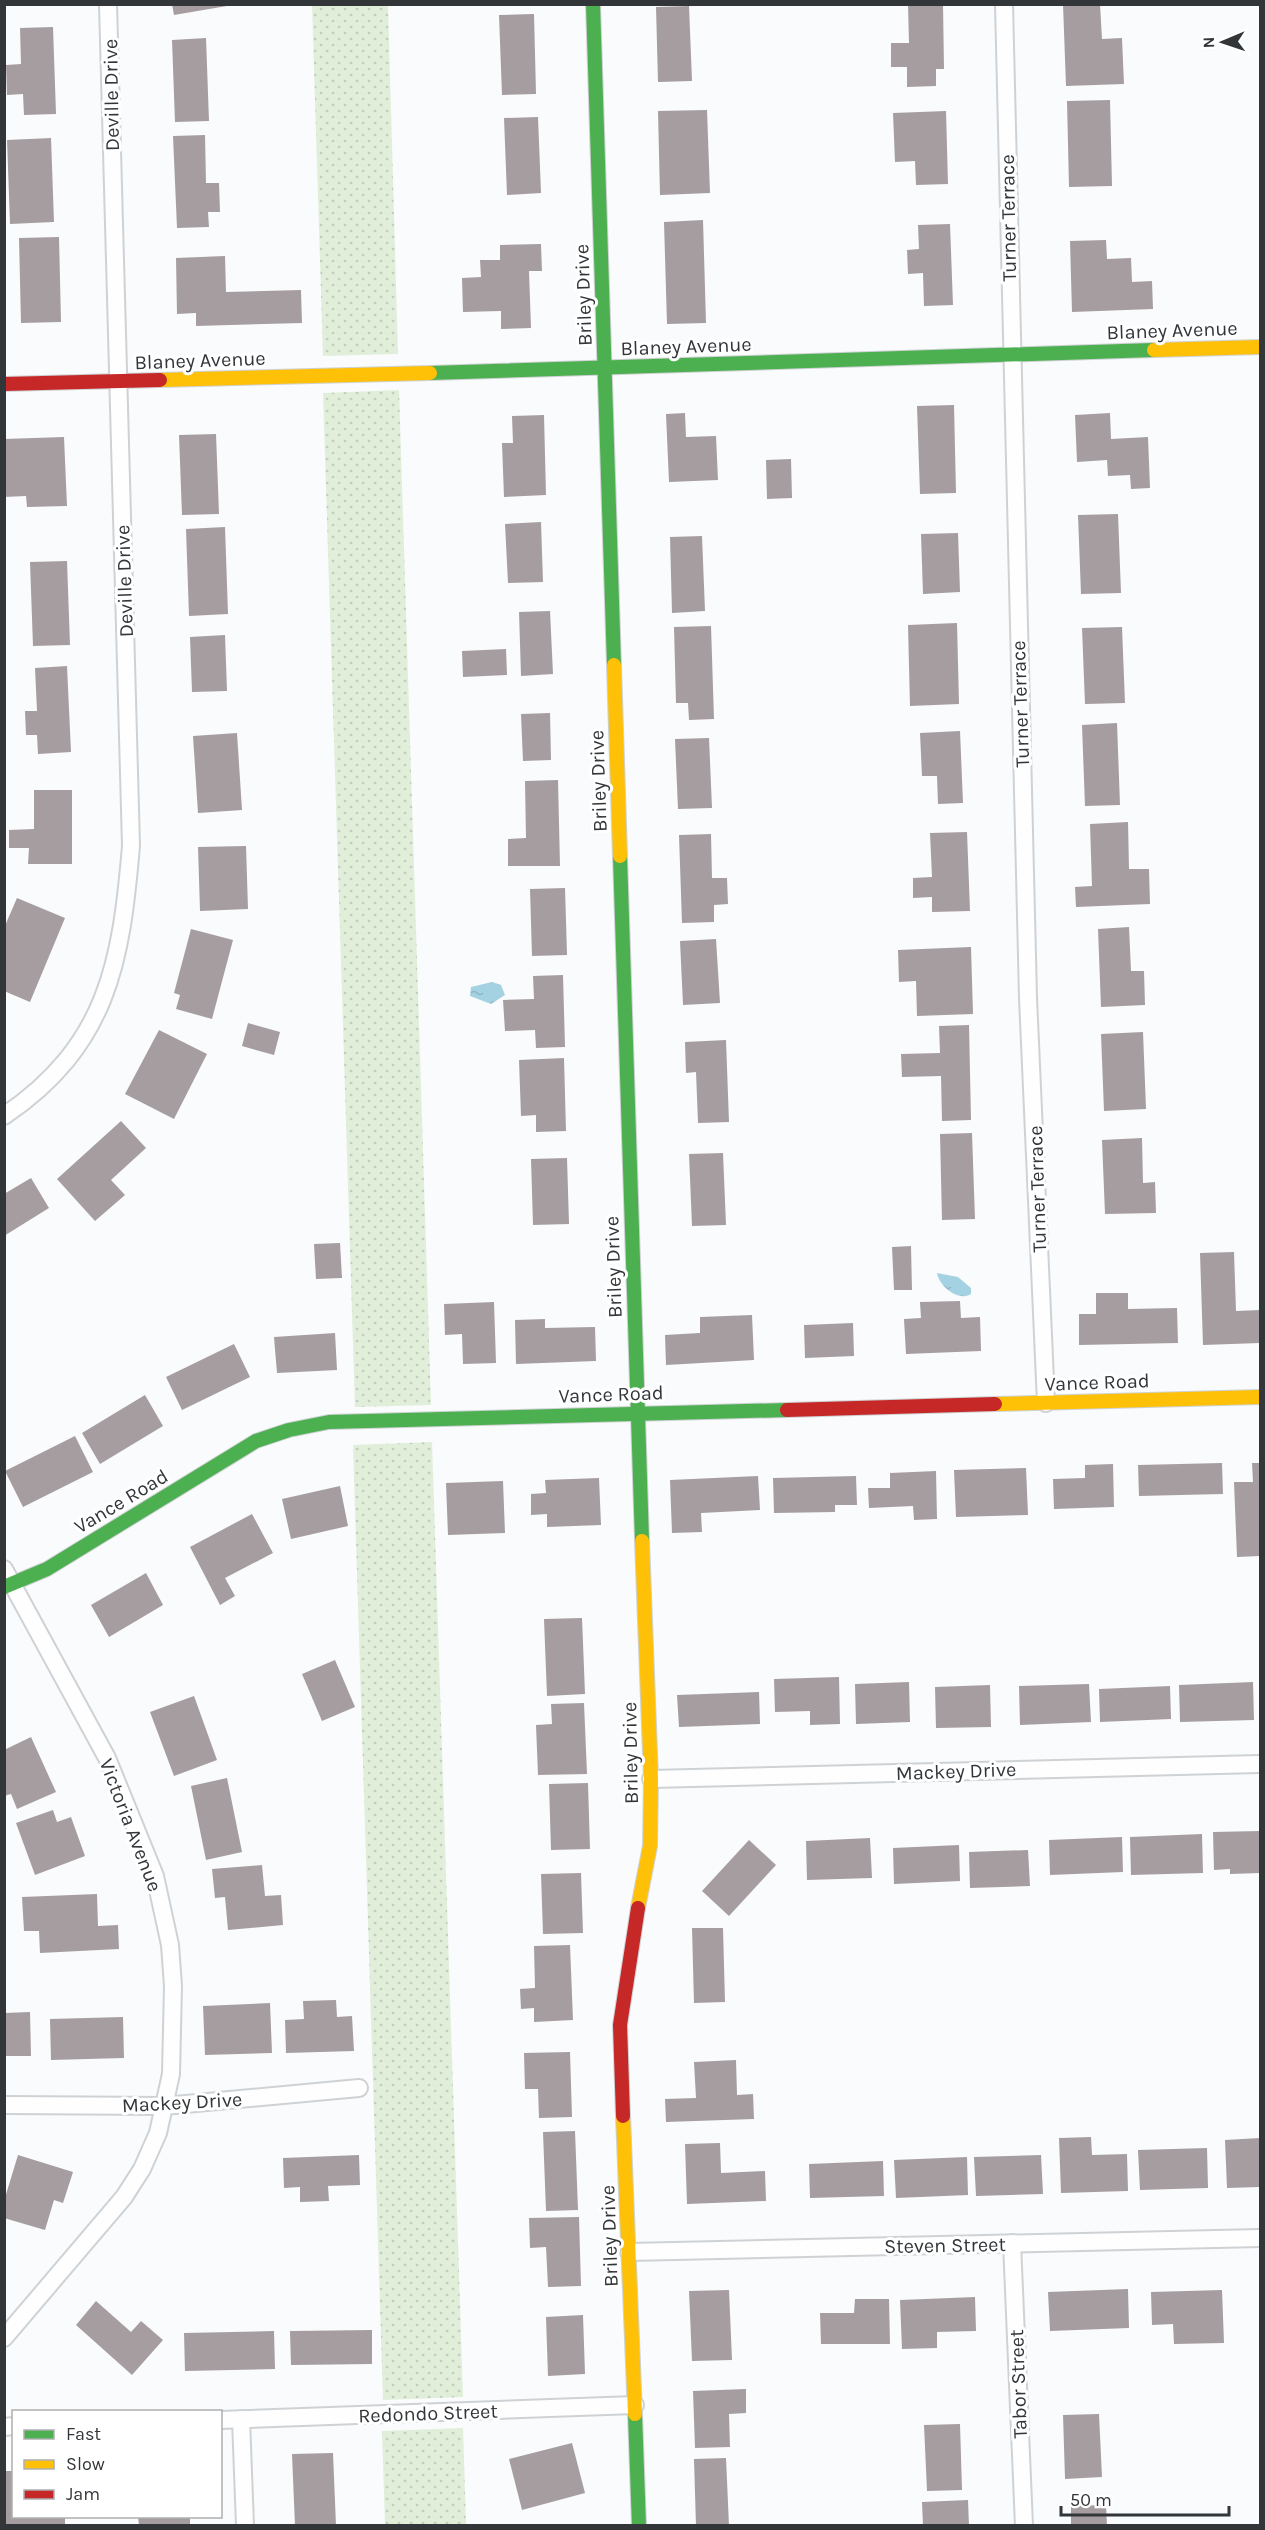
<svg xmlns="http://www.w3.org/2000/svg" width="1265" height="2530" viewBox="0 0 1265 2530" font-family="Karla,sans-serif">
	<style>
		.park { fill: url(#park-dots) }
		.water { fill: url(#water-ripples) }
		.building { fill: #a69da1 }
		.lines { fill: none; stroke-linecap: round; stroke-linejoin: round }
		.street-casing { stroke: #cfd2d4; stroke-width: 20 }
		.fast-casing { stroke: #cfd2d4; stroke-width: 16 }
		.slow-casing { stroke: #cfd2d4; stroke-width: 16 }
		.jam-casing { stroke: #cfd2d4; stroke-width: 16 }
		.street { stroke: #fefeff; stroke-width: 16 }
		.fast { stroke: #4caf50; stroke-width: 14 }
		.slow { stroke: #ffc107; stroke-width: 14 }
		.jam { stroke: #c62828; stroke-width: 14 }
		.labels { text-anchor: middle; stroke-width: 6; stroke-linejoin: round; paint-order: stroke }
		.street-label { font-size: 20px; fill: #333639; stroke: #fff }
	</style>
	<defs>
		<pattern id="park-dots" width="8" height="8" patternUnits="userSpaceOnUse" patternTransform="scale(1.5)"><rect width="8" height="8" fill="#e1efda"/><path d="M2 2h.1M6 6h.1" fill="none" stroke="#c2cebc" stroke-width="1.8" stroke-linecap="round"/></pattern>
		<pattern id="water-ripples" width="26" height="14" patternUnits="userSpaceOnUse" patternTransform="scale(1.5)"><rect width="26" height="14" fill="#a5d2e3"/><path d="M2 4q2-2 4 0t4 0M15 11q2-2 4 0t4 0" fill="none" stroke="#8eb5c4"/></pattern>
	</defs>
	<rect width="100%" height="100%" fill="#f9fbfd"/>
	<!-- park -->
	<g class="park">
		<polygon points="312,5 388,5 398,354 323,356"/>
		<polygon points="399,390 431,1405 355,1407 323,393"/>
		<polygon points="432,1442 463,2397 383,2400 353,1445"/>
		<polygon points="463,2428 466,2525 385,2525 382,2431"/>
	</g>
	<!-- water -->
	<g class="water">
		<polygon points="492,982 501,985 505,995 491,1004 470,996 471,987"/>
		<path d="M937 1273 958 1277 971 1288V1294C958 1302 939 1286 937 1273Z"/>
	</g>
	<!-- building -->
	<g class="building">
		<polygon points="172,4 227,4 227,6 174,15"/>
		<polygon points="908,4 943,4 944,69 936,69 936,86 907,87 907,67 891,67 891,43 909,43"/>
		<polygon points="1063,4 1100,4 1102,39 1122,38 1124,84 1066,86"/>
		<polygon points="689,6 692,81 658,82 656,7"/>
		<polygon points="534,14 536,94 502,95 499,15"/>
		<polygon points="53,27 56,114 24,115 23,94 7,95 6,65 21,64 20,28"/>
		<polygon points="206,38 209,121 175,122 172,40"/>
		<polygon points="1110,100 1112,186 1069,187 1067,101"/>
		<polygon points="707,110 710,193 660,195 658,111"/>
		<polygon points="946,111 948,184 916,185 915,161 895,162 893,113"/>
		<polygon points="538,117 541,193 507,195 504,118"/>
		<polygon points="205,135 206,183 219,183 220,212 208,212 209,227 177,228 173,136"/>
		<polygon points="51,138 54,222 10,224 7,140"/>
		<polygon points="703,220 706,323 667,324 664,222"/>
		<polygon points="950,224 953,305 924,306 923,273 908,274 907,250 919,249 918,225"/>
		<polygon points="59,237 61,322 21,323 19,238"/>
		<polygon points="1106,240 1107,259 1131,258 1132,282 1152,281 1153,309 1072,312 1070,241"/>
		<polygon points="541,244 542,271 529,271 531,328 501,329 501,311 463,312 462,278 481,277 480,260 500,260 500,245"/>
		<polygon points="225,256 226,292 301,290 302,323 196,326 196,313 177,314 176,258"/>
		<polygon points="954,405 956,493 920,494 917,406"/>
		<polygon points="685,413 686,437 716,436 718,480 669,482 666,414"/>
		<polygon points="1110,413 1111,439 1148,437 1150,488 1131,489 1130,475 1108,476 1107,460 1077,462 1075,415"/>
		<polygon points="544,415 546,495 504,497 502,443 513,443 512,416"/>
		<polygon points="216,434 219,514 182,515 179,435"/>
		<polygon points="64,437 67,506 27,507 26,496 4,497 4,439"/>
		<polygon points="791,459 792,498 767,499 766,460"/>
		<polygon points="1118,514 1121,593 1081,594 1078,515"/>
		<polygon points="541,522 543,582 508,583 505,524"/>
		<polygon points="225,527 228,614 189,616 186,529"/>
		<polygon points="958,533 960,592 923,594 921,534"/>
		<polygon points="702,536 705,611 672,613 670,537"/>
		<polygon points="67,561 70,645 33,646 30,562"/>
		<polygon points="550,611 553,674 521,676 519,612"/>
		<polygon points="957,623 959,704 910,706 908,625"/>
		<polygon points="711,626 714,719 689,720 688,703 676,703 674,627"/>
		<polygon points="1122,627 1125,703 1085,704 1082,628"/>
		<polygon points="225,635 227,691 192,692 190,637"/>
		<polygon points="506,649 507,675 463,677 462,651"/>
		<polygon points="67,666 71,752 38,754 37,735 26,735 25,711 37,711 35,668"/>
		<polygon points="550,713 551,760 523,761 521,714"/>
		<polygon points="1117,723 1120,805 1085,806 1082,725"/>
		<polygon points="960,731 963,803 938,804 937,776 922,776 920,733"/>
		<polygon points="237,733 242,810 198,813 193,736"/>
		<polygon points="709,738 712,808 678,809 675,739"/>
		<polygon points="558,780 560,866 508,866 508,839 526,838 525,781"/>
		<polygon points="34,790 72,790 72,864 28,864 29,848 9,848 9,830 34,829"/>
		<polygon points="1128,822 1129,869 1149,869 1150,904 1076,907 1075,887 1092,886 1090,824"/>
		<polygon points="967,832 970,911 932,912 932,897 913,898 913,878 932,877 930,833"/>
		<polygon points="711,834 712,878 727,878 728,904 714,905 714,922 682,923 679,835"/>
		<polygon points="246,846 248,909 200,911 198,847"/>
		<polygon points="565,888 567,955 532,956 530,889"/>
		<polygon points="17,898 65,918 30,1002 4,991 4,928"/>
		<polygon points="1129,927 1131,971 1144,971 1145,1005 1101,1007 1098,929"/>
		<polygon points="191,929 233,940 212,1019 176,1009 180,995 174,993"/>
		<polygon points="716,939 720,1003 683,1005 680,941"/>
		<polygon points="971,947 973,1014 917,1016 916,981 899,982 898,950"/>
		<polygon points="563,975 565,1047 536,1048 535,1030 505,1031 503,1000 534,999 533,976"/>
		<polygon points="248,1023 280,1032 274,1055 242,1046"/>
		<polygon points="969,1025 971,1120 942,1121 941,1076 902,1077 901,1054 940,1053 939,1026"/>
		<polygon points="159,1030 207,1054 174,1119 125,1094"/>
		<polygon points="1143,1032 1146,1109 1104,1111 1101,1034"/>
		<polygon points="726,1040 729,1122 698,1123 696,1072 686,1073 685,1042"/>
		<polygon points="564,1058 566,1131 536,1132 536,1115 521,1116 519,1060"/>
		<polygon points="121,1121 146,1148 111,1180 125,1195 95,1221 57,1179"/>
		<polygon points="972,1133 975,1219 942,1220 940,1134"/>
		<polygon points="1142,1138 1143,1183 1155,1182 1156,1213 1105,1214 1102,1140"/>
		<polygon points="723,1153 726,1225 692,1226 689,1154"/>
		<polygon points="567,1158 569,1224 533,1225 531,1159"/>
		<polygon points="31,1178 49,1208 4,1236 4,1194"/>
		<polygon points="340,1243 342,1278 316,1279 314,1244"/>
		<polygon points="911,1246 912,1290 894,1290 892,1247"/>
		<polygon points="1234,1252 1236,1311 1260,1310 1260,1343 1203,1345 1200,1253"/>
		<polygon points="1096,1293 1128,1293 1128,1309 1177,1308 1178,1343 1079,1345 1079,1314 1096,1314"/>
		<polygon points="960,1301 961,1318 980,1317 981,1351 906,1354 904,1319 921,1318 920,1302"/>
		<polygon points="494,1302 496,1363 463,1364 462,1334 445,1335 444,1304"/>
		<polygon points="752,1315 754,1360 666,1365 665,1335 700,1333 700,1317"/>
		<polygon points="545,1319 545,1328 595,1327 596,1361 516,1364 515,1320"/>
		<polygon points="853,1323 854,1356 805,1358 804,1325"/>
		<polygon points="335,1333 337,1370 277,1373 274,1337"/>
		<polygon points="234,1344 250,1377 182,1410 166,1377"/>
		<polygon points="145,1395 163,1426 100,1464 82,1433"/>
		<polygon points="75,1436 93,1472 23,1507 5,1471"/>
		<polygon points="1222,1463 1223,1494 1139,1496 1138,1465"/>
		<polygon points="1252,1463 1260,1463 1260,1556 1237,1557 1234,1482 1253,1482"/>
		<polygon points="1113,1464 1114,1507 1054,1509 1053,1479 1085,1478 1085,1465"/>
		<polygon points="1026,1468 1028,1515 956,1517 954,1470"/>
		<polygon points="936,1471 937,1519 914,1520 913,1506 869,1508 868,1488 890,1488 890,1473"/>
		<polygon points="758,1476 760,1510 701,1513 702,1532 672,1533 670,1480"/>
		<polygon points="856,1476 857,1505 835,1505 835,1512 774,1513 773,1478"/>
		<polygon points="599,1478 601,1525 547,1527 547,1514 531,1515 531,1494 546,1493 545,1480"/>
		<polygon points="503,1481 505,1533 448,1535 446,1483"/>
		<polygon points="340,1486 348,1526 291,1539 282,1499"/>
		<polygon points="252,1514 273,1553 225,1578 235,1596 220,1605 190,1547"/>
		<polygon points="146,1573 163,1605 109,1637 91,1605"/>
		<polygon points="582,1618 585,1694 547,1696 544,1619"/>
		<polygon points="335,1660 355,1707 322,1721 302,1674"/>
		<polygon points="839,1677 840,1724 810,1725 810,1711 775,1712 774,1679"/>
		<polygon points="909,1682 910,1722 856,1724 855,1684"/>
		<polygon points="1253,1682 1254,1720 1180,1722 1179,1685"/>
		<polygon points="1089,1684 1091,1722 1020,1725 1019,1686"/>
		<polygon points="990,1685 991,1727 936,1728 935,1687"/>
		<polygon points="1170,1686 1171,1719 1100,1722 1099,1689"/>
		<polygon points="759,1692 760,1724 679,1727 677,1695"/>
		<polygon points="194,1696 217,1760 174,1776 150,1712"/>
		<polygon points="584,1703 587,1774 538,1775 536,1725 552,1724 551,1704"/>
		<polygon points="31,1737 56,1792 17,1809 11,1794 4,1796 4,1750"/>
		<polygon points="227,1778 242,1852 206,1860 191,1786"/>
		<polygon points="588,1783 590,1849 551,1850 549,1784"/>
		<polygon points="53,1810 57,1822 71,1817 85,1856 35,1875 16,1823"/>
		<polygon points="1260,1831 1260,1873 1230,1874 1230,1869 1214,1870 1213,1832"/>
		<polygon points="1202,1834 1203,1873 1131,1875 1130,1837"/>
		<polygon points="1122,1837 1123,1872 1050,1875 1049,1840"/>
		<polygon points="870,1838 872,1878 807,1880 806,1841"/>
		<polygon points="749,1840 776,1865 729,1916 702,1891"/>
		<polygon points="959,1845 960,1881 894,1884 893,1848"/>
		<polygon points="1028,1850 1030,1886 970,1888 969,1852"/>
		<polygon points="262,1865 265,1896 281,1895 283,1925 228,1930 225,1897 215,1898 212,1869"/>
		<polygon points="581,1873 583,1933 543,1934 541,1874"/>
		<polygon points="97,1894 98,1926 118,1925 119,1949 40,1953 39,1931 24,1931 22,1897"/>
		<polygon points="692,1928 723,1928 725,2002 694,2003"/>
		<polygon points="570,1945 573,2020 534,2022 534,2008 521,2009 520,1989 535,1988 534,1946"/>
		<polygon points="336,2000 337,2017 352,2016 354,2051 286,2053 285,2020 304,2019 303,2001"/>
		<polygon points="270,2003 272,2053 205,2055 203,2006"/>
		<polygon points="30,2012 31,2056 4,2056 4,2013"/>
		<polygon points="123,2017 124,2058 51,2060 50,2019"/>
		<polygon points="570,2052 572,2117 539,2118 538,2089 525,2089 524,2053"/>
		<polygon points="736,2060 737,2095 753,2094 754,2119 666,2122 665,2099 696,2098 694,2062"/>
		<polygon points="575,2131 578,2210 546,2211 543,2132"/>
		<polygon points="1091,2137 1092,2155 1127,2154 1128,2191 1061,2193 1059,2138"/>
		<polygon points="1260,2138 1260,2187 1227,2188 1225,2140"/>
		<polygon points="720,2143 721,2173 765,2171 766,2201 687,2204 685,2144"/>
		<polygon points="1207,2148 1208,2188 1140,2190 1138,2150"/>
		<polygon points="18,2155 73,2172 63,2203 54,2200 45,2230 4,2218 4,2201"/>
		<polygon points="359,2155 360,2185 328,2186 329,2201 300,2202 300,2187 284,2188 283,2158"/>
		<polygon points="1041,2155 1043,2194 976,2196 974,2157"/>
		<polygon points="967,2157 968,2195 896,2198 894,2160"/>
		<polygon points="883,2161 884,2196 810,2198 809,2164"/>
		<polygon points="579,2217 581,2286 548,2287 546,2247 530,2248 529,2218"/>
		<polygon points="1128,2289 1129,2328 1050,2331 1048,2292"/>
		<polygon points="729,2290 732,2360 692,2361 689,2291"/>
		<polygon points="1222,2290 1224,2343 1174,2344 1173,2324 1152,2325 1151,2292"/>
		<polygon points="975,2297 976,2331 937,2332 937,2348 902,2349 900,2300"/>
		<polygon points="855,2299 889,2299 890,2344 821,2344 820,2313 854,2313"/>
		<polygon points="96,2301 131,2332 141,2321 163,2340 132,2375 76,2325"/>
		<polygon points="583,2315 585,2374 548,2376 546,2317"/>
		<polygon points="372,2330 372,2364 291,2365 290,2331"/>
		<polygon points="274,2331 275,2369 185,2371 184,2333"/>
		<polygon points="746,2389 746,2413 729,2414 730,2447 695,2448 693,2391"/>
		<polygon points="1099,2414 1102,2477 1065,2479 1063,2415"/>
		<polygon points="960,2424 962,2490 927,2491 924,2425"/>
		<polygon points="572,2443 585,2493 522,2510 509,2459"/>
		<polygon points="333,2453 336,2526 295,2526 292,2454"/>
		<polygon points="726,2458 729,2526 696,2526 694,2459"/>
		<polygon points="4,2471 14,2471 14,2516 65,2516 65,2526 4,2526"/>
		<polygon points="968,2500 969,2526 923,2526 922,2502"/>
		<polygon points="1106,2505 1107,2526 1071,2526 1071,2506"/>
		<polygon points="138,2516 190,2516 190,2526 139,2526"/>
	</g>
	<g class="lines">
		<defs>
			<g id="street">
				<polyline points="1004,4 1028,998 1046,1403"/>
				<path d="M4 1116C108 1045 121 963 131 846L108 4"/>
				<polyline points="4,1569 107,1758 155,1876 170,1945 173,1986 171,2074 158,2133 142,2169 124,2197 4,2338"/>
				<polyline points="651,1779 1260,1764"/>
				<polyline points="4,2105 164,2106 359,2088"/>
				<polyline points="1012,2243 1024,2526"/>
				<polyline points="629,2252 1260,2238"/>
				<polyline points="241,2419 245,2526"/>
				<polyline points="220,2420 635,2405"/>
				<polyline points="4,2427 14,2426"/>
			</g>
			<g id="fast">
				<polyline points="593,4 614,665"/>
				<polyline points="430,373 1154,350"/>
				<polyline points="620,856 642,1541"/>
				<polyline points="4,1587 47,1569 256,1441 289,1430 329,1422 787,1410"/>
				<polyline points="635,2414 639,2526"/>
			</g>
			<g id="slow">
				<polyline points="1154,350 1260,347"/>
				<polyline points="160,380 430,373"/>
				<polyline points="614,665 620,856"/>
				<polyline points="995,1404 1260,1397"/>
				<polyline points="638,1908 650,1846 651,1779 642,1541"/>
				<polyline points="623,2116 635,2414"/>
			</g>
			<g id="jam">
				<polyline points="4,384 160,380"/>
				<polyline points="787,1410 995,1404"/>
				<polyline points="623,2116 620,2025 638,1908"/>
			</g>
		</defs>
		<!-- street casing -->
		<use href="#street" class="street-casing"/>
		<!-- fast casing -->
		<use href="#fast" class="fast-casing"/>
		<!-- slow casing -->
		<use href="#slow" class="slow-casing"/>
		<!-- jam casing -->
		<use href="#jam" class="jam-casing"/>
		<!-- street -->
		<use href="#street" class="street"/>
		<!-- fast -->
		<use href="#fast" class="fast"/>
		<!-- slow -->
		<use href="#slow" class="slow"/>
		<!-- jam -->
		<use href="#jam" class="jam"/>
	</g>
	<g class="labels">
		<!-- street labels -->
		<g class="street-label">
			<text transform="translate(111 95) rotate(-91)" y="7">Deville Drive</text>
			<text transform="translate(1008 218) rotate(-91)" y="7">Turner Terrace</text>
			<text transform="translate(583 295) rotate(-92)" y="7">Briley Drive</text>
			<text transform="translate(1172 330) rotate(-2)" y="7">Blaney Avenue</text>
			<text transform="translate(686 346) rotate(-2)" y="7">Blaney Avenue</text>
			<text transform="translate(200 360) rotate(-2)" y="7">Blaney Avenue</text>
			<text transform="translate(124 581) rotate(-92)" y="7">Deville Drive</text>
			<text transform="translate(1020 704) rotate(-92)" y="7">Turner Terrace</text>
			<text transform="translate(598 781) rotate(-92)" y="7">Briley Drive</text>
			<text transform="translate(1037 1189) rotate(-92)" y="7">Turner Terrace</text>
			<text transform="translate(613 1267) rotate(-92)" y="7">Briley Drive</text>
			<text transform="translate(1097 1382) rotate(-2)" y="7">Vance Road</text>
			<text transform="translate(611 1394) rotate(-2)" y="7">Vance Road</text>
			<text transform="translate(121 1501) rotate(-31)" y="7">Vance Road</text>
			<text transform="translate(630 1753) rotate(-91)" y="7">Briley Drive</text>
			<text transform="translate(956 1771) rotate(-2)" y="7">Mackey Drive</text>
			<text transform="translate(131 1825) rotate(69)" y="7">Victoria Avenue</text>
			<text transform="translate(182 2102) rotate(-3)" y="7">Mackey Drive</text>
			<text transform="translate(609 2236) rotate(-92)" y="7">Briley Drive</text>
			<text transform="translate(945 2245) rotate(-1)" y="7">Steven Street</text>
			<text transform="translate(1018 2384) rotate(-92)" y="7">Tabor Street</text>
			<text transform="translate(428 2413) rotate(-2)" y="7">Redondo Street</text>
		</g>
	</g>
	<!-- border -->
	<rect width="1265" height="2530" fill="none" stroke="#333639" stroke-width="12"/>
	<!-- legend -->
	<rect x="12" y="2410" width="210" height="108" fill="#ffffff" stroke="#adafb0" stroke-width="1.5"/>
	<rect x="24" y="2430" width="30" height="9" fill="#4caf50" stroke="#adafb0" stroke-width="1.5"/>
	<text x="66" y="2440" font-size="18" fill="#333639">Fast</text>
	<rect x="24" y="2460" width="30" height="9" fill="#ffc107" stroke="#adafb0" stroke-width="1.5"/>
	<text x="66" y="2470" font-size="18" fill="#333639">Slow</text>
	<rect x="24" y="2490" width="30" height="9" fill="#c62828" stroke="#adafb0" stroke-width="1.5"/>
	<text x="66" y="2500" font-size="18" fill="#333639">Jam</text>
	<!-- north arrow -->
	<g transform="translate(1223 42) rotate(268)" stroke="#ffffff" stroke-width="4.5" paint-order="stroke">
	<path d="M0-4.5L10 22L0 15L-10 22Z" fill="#333639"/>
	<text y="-9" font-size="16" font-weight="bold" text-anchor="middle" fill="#333639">N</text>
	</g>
	<!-- scale -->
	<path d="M1061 2506v9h168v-9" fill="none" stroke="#333639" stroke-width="3"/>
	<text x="1070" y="2506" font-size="18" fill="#333639" stroke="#ffffff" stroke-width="4.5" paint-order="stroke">50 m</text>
</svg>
